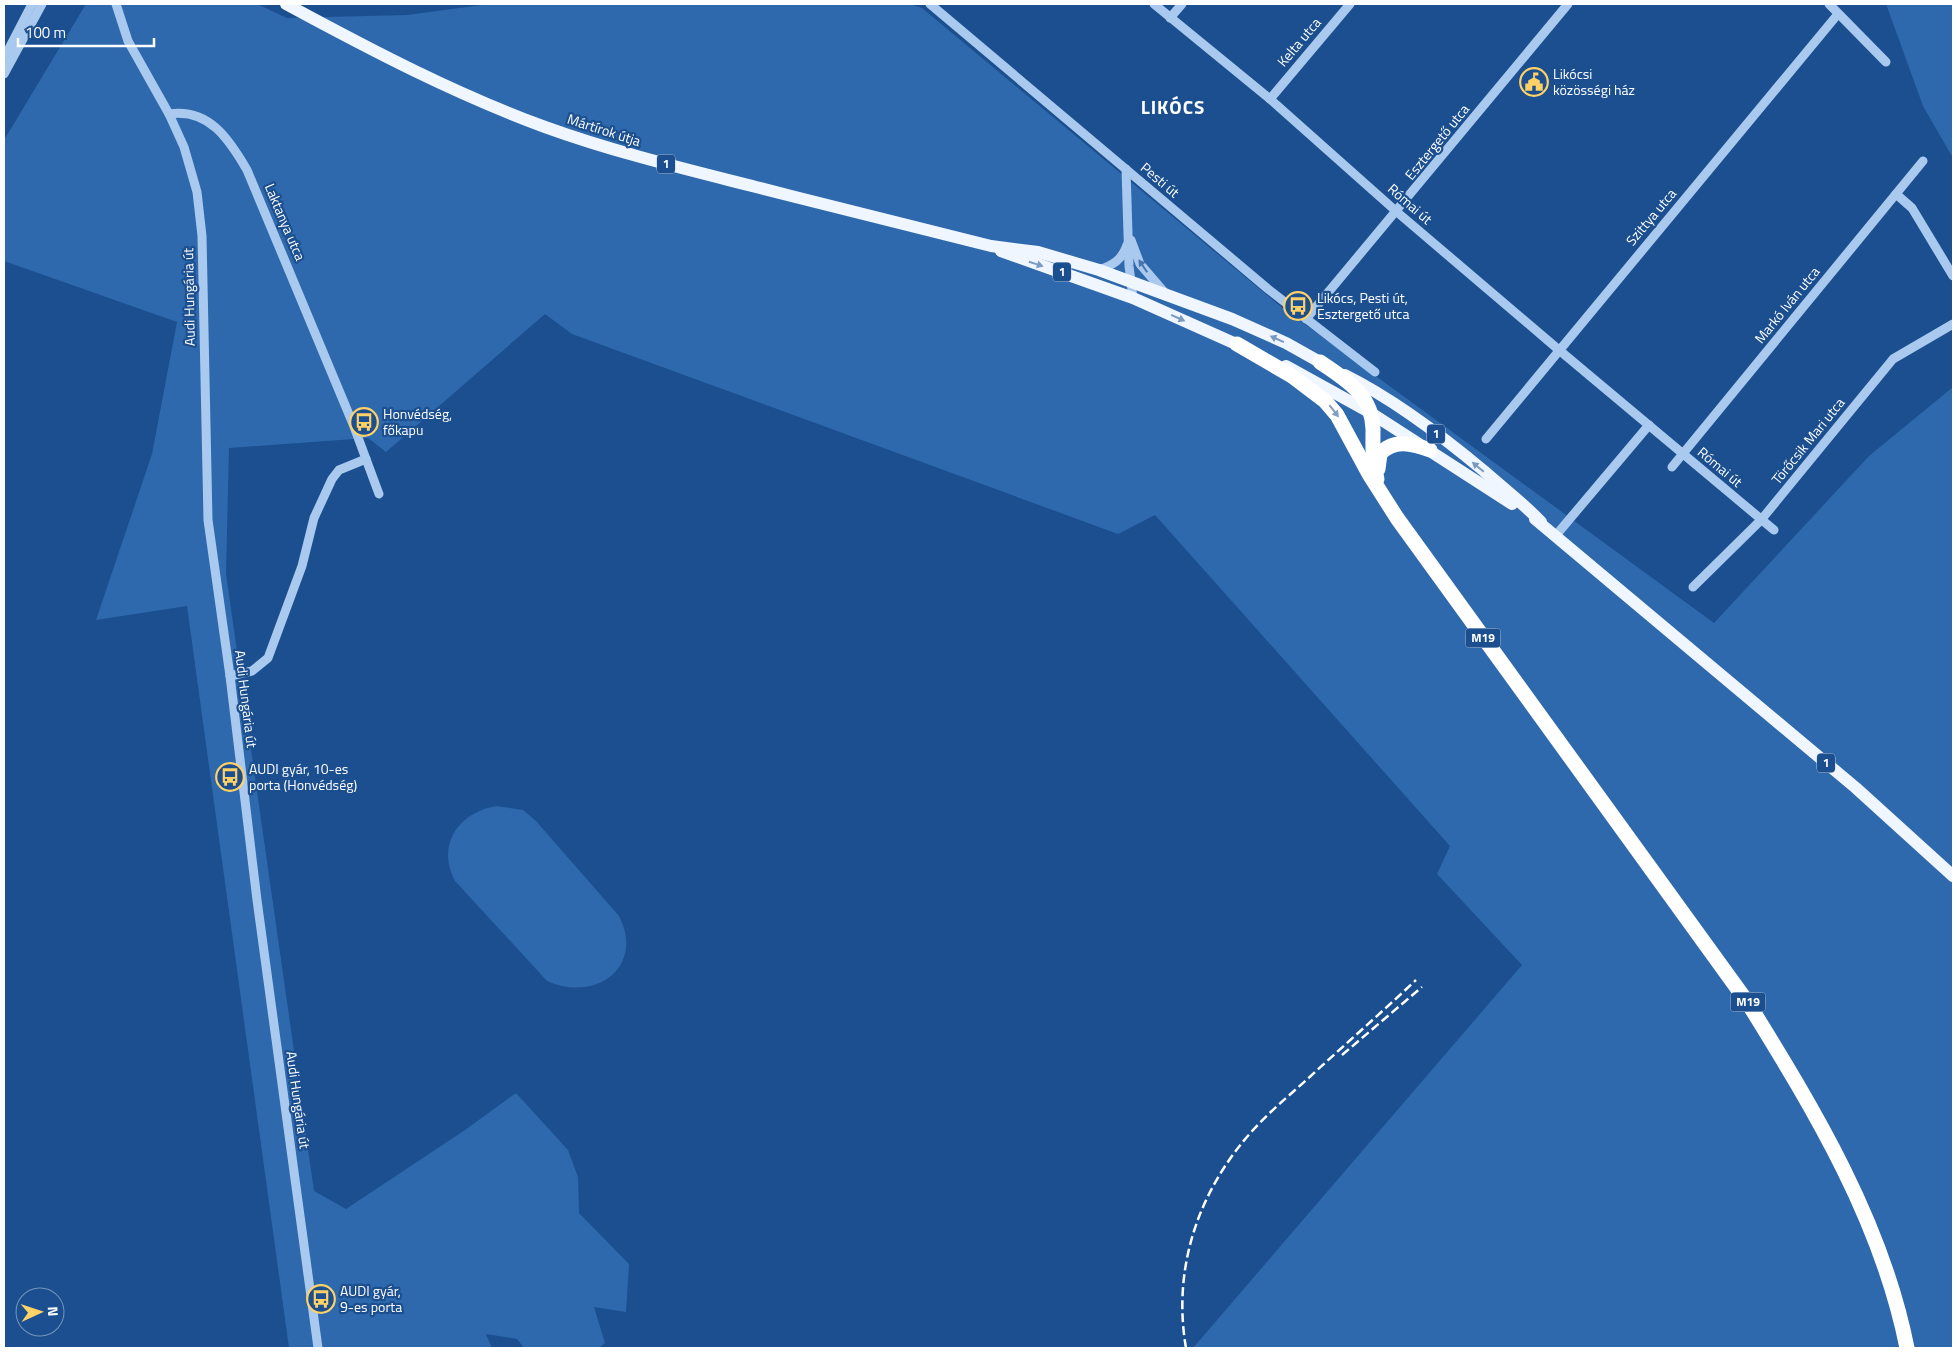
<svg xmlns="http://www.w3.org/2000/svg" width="1957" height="1352" viewBox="0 0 1957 1352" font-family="'Titillium Web',sans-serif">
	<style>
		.green { fill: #2e69ad }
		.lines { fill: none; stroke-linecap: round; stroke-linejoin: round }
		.minor { stroke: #a9c9ee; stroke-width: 9 }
		.major { stroke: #f0f6ff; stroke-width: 12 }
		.highway { stroke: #fff; stroke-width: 15 }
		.rail { stroke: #fff; stroke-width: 2.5; stroke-dasharray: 9 4; stroke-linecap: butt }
		.oneway { fill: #7b9ac1 }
		.oneway2 { fill: #4674ac }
		.oneway3 { fill: #829ec1 }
		.labels { text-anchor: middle; stroke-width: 4.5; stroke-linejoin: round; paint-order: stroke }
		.shield { fill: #1b4f8f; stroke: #bbcadd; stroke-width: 1 }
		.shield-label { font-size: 12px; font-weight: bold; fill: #fff }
		.street-label { font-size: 14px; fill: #fff; stroke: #1b4f8f }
		.poi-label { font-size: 14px; fill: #fff; stroke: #1b4f8f; text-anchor: start }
		.district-label { font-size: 19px; font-weight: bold; letter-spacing: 1px; fill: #fff; stroke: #1b4f8f }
	</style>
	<rect width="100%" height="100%" fill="#1b4f8f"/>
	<!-- green -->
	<g class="green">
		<polygon points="86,4 257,4 287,18 407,15 489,4 910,4 922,8 1280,306 1714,623 1869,456 1953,387 1953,1348 1193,1348 1522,965 1437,874 1450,846 1155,515 1118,534 572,334 545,314 386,452 368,438 229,448 226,574 314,1191 346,1209 465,1130 516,1093 568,1150 578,1177 579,1213 629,1264 626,1312 594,1307 605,1343 599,1348 524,1348 517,1339 486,1334 492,1348 289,1348 187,606 96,620 152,454 177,322 4,261 4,140"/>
		<polygon points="1886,4 1953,4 1953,158 1923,106"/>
		<path d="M496 806 523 810 536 821 619 916C645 967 596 1003 547 981L455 881C436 845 458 813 496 806Z"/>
	</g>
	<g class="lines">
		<!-- minor -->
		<g class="minor">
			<polyline points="116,4 128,41 169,114 184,147 197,192 202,236 208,520 230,676 257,900 318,1348"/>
			<polyline points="930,4 1268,289 1375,372"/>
			<polyline points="1154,4 1270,99 1397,212 1559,350 1774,530"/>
			<polyline points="1829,4 1886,62"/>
			<polyline points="1170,18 1182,4"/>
			<polyline points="4,58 32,4"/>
			<polyline points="4,74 42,4"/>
			<polyline points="1270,99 1350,4"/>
			<path d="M169 114C209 108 229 139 247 170L353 424 379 494"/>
			<polyline points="1126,169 1129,266 1133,298"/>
			<polyline points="1896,194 1912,208 1953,276"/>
			<polyline points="1131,240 1140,264 1165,293"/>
			<path d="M1099 270C1113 265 1122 260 1127 245"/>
			<polyline points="1306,319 1568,4"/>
			<polyline points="1486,439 1838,14"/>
			<polyline points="1672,467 1923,161"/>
			<polyline points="1557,534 1649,425"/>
			<polyline points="1693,587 1761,520 1893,359 1953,324"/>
			<polyline points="230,676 252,671 268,658 302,566 314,518 332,479 339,470 366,459"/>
		</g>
		<!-- major -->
		<g class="major">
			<path d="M286 4C371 50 455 94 545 127 614 152 685 169 756 187 834 207 912 226 991 246L1038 252 1099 270 1232 319 1286 343 1327 366"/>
			<polyline points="1001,251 1133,298 1245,348"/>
			<polyline points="1286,366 1371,413 1512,504"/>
			<path d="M1345 375C1395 400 1441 435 1484 471 1503 488 1523 503 1541 522"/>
			<polyline points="1535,519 1856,788 1953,876"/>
		</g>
		<!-- highway -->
		<g class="highway">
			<path d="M1237 344 1292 376 1325 401 1337 415 1369 474 1397 518 1748 1003C1815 1111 1882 1222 1907 1348"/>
			<path d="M1320 362C1346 380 1372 394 1373 429 1373 446 1372 462 1377 479"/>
			<path d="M1378 469 1380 454C1394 438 1413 444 1430 450"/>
		</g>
		<!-- rail -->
		<g class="rail">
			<polyline points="1342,1055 1422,987"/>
			<path d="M1186 1348C1172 1267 1199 1189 1254 1129 1273 1108 1295 1091 1315 1072 1349 1041 1383 1011 1416 980"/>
		</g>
	</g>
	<!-- one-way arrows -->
	<defs><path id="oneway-solid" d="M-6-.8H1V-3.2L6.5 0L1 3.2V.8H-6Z" transform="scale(1.25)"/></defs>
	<g class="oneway">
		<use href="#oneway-solid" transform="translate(1036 264) rotate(18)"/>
		<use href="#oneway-solid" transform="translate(1178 318) rotate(24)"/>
		<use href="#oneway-solid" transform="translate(1277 339) rotate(-156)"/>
		<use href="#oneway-solid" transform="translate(1478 467) rotate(-140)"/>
	</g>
	<use class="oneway2" href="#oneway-solid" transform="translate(1143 266) rotate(-124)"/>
	<use class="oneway3" href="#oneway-solid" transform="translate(1334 411) rotate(52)"/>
	<!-- icons -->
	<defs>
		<symbol id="civic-ring" viewBox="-11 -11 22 22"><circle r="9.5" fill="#1b4f8f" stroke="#ffd166" stroke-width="1.5"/><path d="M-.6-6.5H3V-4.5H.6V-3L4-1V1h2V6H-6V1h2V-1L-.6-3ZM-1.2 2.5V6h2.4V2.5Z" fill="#ffd166"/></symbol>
		<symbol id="bus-ring" viewBox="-11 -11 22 22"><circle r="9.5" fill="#1b4f8f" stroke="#ffd166" stroke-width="1.5"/><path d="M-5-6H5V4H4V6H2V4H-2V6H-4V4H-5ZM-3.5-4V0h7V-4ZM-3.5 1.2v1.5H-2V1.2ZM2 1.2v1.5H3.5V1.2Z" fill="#ffd166"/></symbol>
	</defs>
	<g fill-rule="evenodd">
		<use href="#civic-ring" x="1518" y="66" width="32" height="32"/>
		<use href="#bus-ring" x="1282" y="290" width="32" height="32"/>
		<use href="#bus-ring" x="348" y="406" width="32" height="32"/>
		<use href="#bus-ring" x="214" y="761" width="32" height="32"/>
		<use href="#bus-ring" x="305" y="1283" width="32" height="32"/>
	</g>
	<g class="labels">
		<!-- shield labels -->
		<g class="shield">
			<rect x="657" y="154.5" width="18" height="19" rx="4"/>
			<rect x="1053" y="262.5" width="18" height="19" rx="4"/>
			<rect x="1427" y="424.5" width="18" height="19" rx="4"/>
			<rect x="1465.5" y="628.5" width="35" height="19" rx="4"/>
			<rect x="1817" y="753.5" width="18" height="19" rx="4"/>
			<rect x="1730.5" y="992.5" width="35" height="19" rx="4"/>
		</g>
		<g class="shield-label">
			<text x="666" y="168">1</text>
			<text x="1062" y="276">1</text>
			<text x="1436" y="438">1</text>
			<text x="1483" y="642">M19</text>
			<text x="1826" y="767">1</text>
			<text x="1748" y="1006">M19</text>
		</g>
		<!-- street labels -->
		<g class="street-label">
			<text transform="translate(1299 42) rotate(-50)" y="5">Kelta utca</text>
			<text transform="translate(604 130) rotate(18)" y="5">Mártírok útja</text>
			<text transform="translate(1437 142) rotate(-51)" y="5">Esztergető utca</text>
			<text transform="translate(1160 180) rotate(40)" y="5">Pesti út</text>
			<text transform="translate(1410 204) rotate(41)" y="5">Római út</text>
			<text transform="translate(1651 217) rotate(-50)" y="5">Szittya utca</text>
			<text transform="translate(285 222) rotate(67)" y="5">Laktanya utca</text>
			<text transform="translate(189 297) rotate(-91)" y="5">Audi Hungária út</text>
			<text transform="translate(1787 305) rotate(-51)" y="5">Markó Iván utca</text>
			<text transform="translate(1808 441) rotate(-51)" y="5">Törőcsik Mari utca</text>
			<text transform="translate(1720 467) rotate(40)" y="5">Római út</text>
			<text transform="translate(246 699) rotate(83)" y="5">Audi Hungária út</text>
			<text transform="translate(298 1100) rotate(82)" y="5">Audi Hungária út</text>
		</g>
		<!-- poi labels -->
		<g class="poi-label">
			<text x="1553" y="79">Likócsi<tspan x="1553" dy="16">közösségi ház</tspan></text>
			<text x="1317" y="303">Likócs, Pesti út,<tspan x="1317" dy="16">Esztergető utca</tspan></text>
			<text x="383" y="419">Honvédség,<tspan x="383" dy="16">főkapu</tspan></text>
			<text x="249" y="774">AUDI gyár, 10-es<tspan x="249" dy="16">porta (Honvédség)</tspan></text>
			<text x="340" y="1296">AUDI gyár,<tspan x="340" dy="16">9-es porta</tspan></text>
		</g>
		<!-- district labels -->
		<g class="district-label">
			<text x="1173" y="114">LIKÓCS</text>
		</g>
	</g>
	<!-- border -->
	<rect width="1957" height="1352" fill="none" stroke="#ffffff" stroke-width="10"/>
	<!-- north arrow -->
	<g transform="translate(40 1312) rotate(87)"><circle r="24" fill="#1b4f8f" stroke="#7695bc"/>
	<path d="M0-4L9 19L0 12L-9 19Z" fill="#ffd166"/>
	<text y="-8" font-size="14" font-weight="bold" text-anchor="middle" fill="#ffffff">N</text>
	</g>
	<!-- scale -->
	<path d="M18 38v8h136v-8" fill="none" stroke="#ffffff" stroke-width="2.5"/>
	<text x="25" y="38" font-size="15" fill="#ffffff" stroke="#1b4f8f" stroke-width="4" paint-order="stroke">100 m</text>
</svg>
